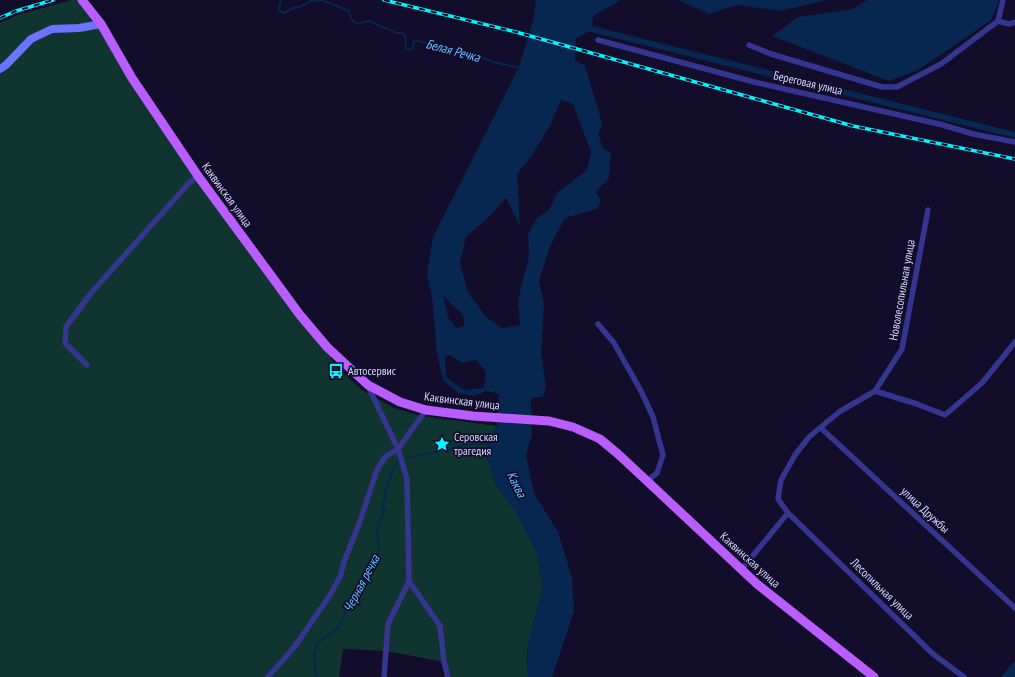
<svg xmlns="http://www.w3.org/2000/svg" width="1015" height="677" viewBox="0 0 1015 677" font-family="'PT Sans Narrow',sans-serif">
	<style>
		.green { fill: #103531 }
		.water { fill: #072650; fill-rule: evenodd }
		.lines { fill: none; stroke-linecap: round; stroke-linejoin: round }
		.stream { stroke: #072650; stroke-width: 2 }
		.canal { stroke: #072650; stroke-width: 6 }
		.street { stroke: #34358e; stroke-width: 5.5 }
		.secondary { stroke: #6d72ff; stroke-width: 8 }
		.primary { stroke: #b95dff; stroke-width: 9 }
		.rail-casing { stroke: #02f4ff; stroke-width: 3.5 }
		.rail { stroke: #110d2a; stroke-width: 2; stroke-dasharray: 6; stroke-linecap: butt }
		.labels { text-anchor: middle; stroke-width: 3.5; stroke-linejoin: round; paint-order: stroke }
		.street-label { font-size: 12px; fill: #d9d6ff; stroke: #110d2a }
		.poi-label { font-size: 12px; fill: #d9d6ff; stroke: #110d2a; text-anchor: start }
		.water-label { font-size: 13px; font-style: italic; fill: #64c0ff; stroke: #110d2a }
	</style>
	<rect width="100%" height="100%" fill="#110d2a"/>
	<!-- green -->
	<polygon class="green" points="71,0 83,0 132,78 327,347 334,365 362,390 394,408 421,416 497,426 485,452 496,485 516,511 537,553 543,589 527,648 528,677 448,677 444,662 386,651 343,649 339,677 0,677 0,23 15,16"/>
	<!-- water -->
	<g class="water">
		<path d="M536 0H621L593 16 592 29 576 39 575 60 585 66 603 126 598 133 603 149 611 153 609 178 596 192 601 201 597 209 565 218 550 246 539 281 544 304 541 353 546 387 543 397 531 398 532 435 526 455 534 493 558 532 572 577 574 611 552 677H528L527 648 543 589 537 553 516 511 496 485 485 452 497 426 499 394 487 391 474 396 458 393 443 380 437 354 433 304 427 273 433 237 519 67 533 20ZM561 100 573 104 591 152 587 170 558 192 549 210 537 218 528 234 529 256 518 300 520 325 502 328 486 317 468 292 460 263 466 237 490 216 506 198 520 226 517 174 531 157 550 126ZM443 295C446 298 449 302 452 305 460 313 465 312 464 326L456 328 448 317ZM448 355H450L462 363 476 360 486 372 484 388 464 390 446 377 445 357Z"/>
		<polygon points="678,0 826,0 781,11 737,5 709,14"/>
		<polygon points="867,0 998,0 998,4 991,20 942,54 918,70 889,81 772,36 798,17 853,9"/>
		<polygon points="1015,661 1015,677 1001,677 1014,662"/>
	</g>
	<g class="lines">
		<!-- stream -->
		<g class="stream">
			<polyline points="281,0 279,10 283,13 296,7 300,7 311,1 321,0"/>
			<path d="M322 0 349 11C351 19 352 23 361 24L363 22 369 21 384 28H387L396 33H403L405 36 406 49 410 50 413 48 414 40 431 44 451 51 472 54 493 62 521 68"/>
			<polyline points="407,458 462,446 491,443"/>
			<path d="M316 677 314 653 318 642 338 628 345 613 352 606 367 570 376 556 379 550 377 529 385 509 383 508C386 486 388 478 399 460"/>
		</g>
		<!-- canal -->
		<polyline class="canal" points="585,29 592,29 1015,135"/>
		<!-- street -->
		<g class="street">
			<polyline points="998,21 1003,0"/>
			<polyline points="598,40 754,82 943,125 973,134 1015,142"/>
			<polyline points="749,45 771,54 882,87 897,87 941,64 998,21 1009,24 1015,22"/>
			<polyline points="928,210 902,349 875,391 839,412 809,437 795,455 781,480 778,499 788,513 933,654 964,677"/>
			<polyline points="598,324 614,343 641,391 653,417 663,455 657,473 647,481"/>
			<polyline points="87,365 65,343 66,327 91,293 189,183 198,176"/>
			<polyline points="368,386 398,449 407,479 409,581 388,624 384,677"/>
			<polyline points="875,391 917,404 945,415 982,383 1015,342"/>
			<polyline points="821,428 1015,608"/>
			<polyline points="741,570 788,513"/>
			<polyline points="409,581 440,626 444,662 448,677"/>
			<polyline points="268,677 295,646 330,595 340,577 344,562 359,524 377,470 385,457 398,449 426,410"/>
		</g>
		<!-- secondary -->
		<polyline class="secondary" points="0,69 6,65 31,39 52,29 79,28 101,24"/>
		<!-- primary -->
		<polyline class="primary" points="82,0 101,24 132,78 198,176 300,315 327,347 368,385 400,402 426,410 473,416 549,421 573,427 600,439 618,454 647,481 757,584 874,677"/>
		<defs>
			<g id="rail">
				<polyline points="384,0 516,32 853,126 1015,159"/>
				<polyline points="0,18 16,11 53,0"/>
			</g>
		</defs>
		<!-- rail casing -->
		<use href="#rail" class="rail-casing"/>
		<!-- rail -->
		<use href="#rail" class="rail"/>
	</g>
	<!-- icons -->
	<defs>
		<symbol id="bus-bare" viewBox="-9 -9 18 18"><path d="M-5-6H5V4H4V6H2V4H-2V6H-4V4H-5ZM-3.5-4V0h7V-4ZM-3.5 1.2v1.5H-2V1.2ZM2 1.2v1.5H3.5V1.2Z" fill="#02f4ff" stroke="#110d2a" stroke-width="2.5" paint-order="stroke"/></symbol>
		<symbol id="sight-bare" viewBox="-9 -9 18 18"><path d="M0-6L1.8-2.2L6-1.7L2.9 1.2L3.7 5.4L0 3.3L-3.7 5.4L-2.9 1.2L-6-1.7L-1.8-2.2Z" fill="#02f4ff" stroke="#110d2a" stroke-width="2.5" paint-order="stroke"/></symbol>
	</defs>
	<g fill-rule="evenodd">
		<use href="#bus-bare" x="325" y="360" width="22" height="22"/>
		<use href="#sight-bare" x="431" y="433" width="22" height="22"/>
	</g>
	<g class="labels">
		<!-- street labels -->
		<g class="street-label">
			<text transform="translate(808 83) rotate(13)" y="4">Береговая улица</text>
			<text transform="translate(227 195) rotate(54)" y="4">Каквинская улица</text>
			<text transform="translate(902 290) rotate(-80)" y="4">Новолесопильная улица</text>
			<text transform="translate(462 401) rotate(7)" y="4">Каквинская улица</text>
			<text transform="translate(925 510) rotate(43)" y="4">улица Дружбы</text>
			<text transform="translate(750 560) rotate(42)" y="4">Каквинская улица</text>
			<text transform="translate(882 589) rotate(44)" y="4">Лесопильная улица</text>
		</g>
		<!-- poi labels -->
		<g class="poi-label">
			<text x="348" y="375">Автосервис</text>
			<text x="454" y="441">Серовская<tspan x="454" dy="14">трагедия</tspan></text>
		</g>
		<!-- water labels -->
		<g class="water-label">
			<text transform="translate(453 50) rotate(15)" y="5">Белая Речка</text>
			<text transform="translate(517 484) rotate(63)" y="5">Каква</text>
			<text transform="translate(361 583) rotate(-62)" y="5">Черная речка</text>
		</g>
	</g>
</svg>
